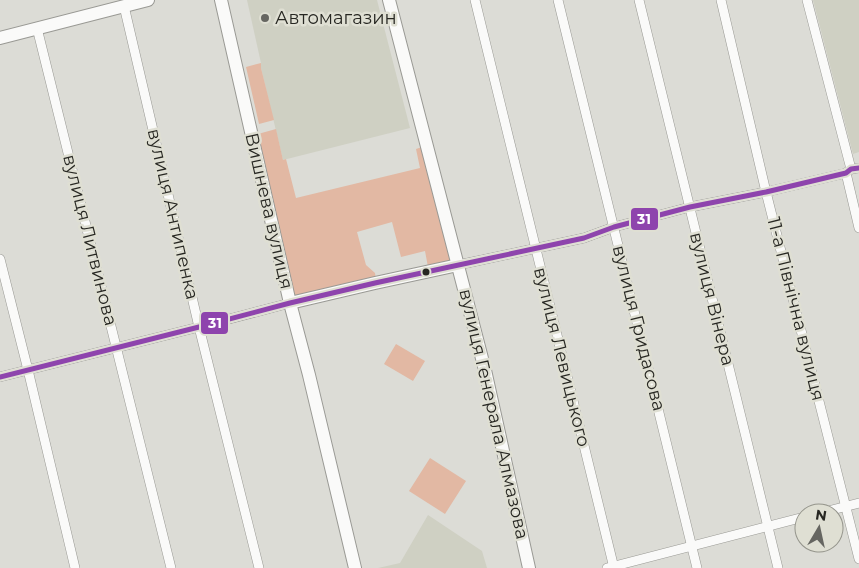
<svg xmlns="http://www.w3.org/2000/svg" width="859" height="568" viewBox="0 0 859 568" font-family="Montserrat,sans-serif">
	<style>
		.built { fill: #cfd0c3 }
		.green { fill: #e2b8a3 }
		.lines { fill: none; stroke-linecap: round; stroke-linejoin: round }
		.street-casing { stroke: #999994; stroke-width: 10 }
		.secondary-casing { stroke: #999994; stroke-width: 14 }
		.street { stroke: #fafaf9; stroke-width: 9 }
		.secondary { stroke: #fafaf9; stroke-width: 12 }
		.bus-1-casing { stroke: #dfdfd3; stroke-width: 9 }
		.bus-1 { stroke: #8e44ad; stroke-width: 5 }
		.poi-dot { fill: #666661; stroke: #dfdfd3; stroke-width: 2 }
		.bus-dot { fill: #272722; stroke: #dfdfd3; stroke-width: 2 }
		.labels { text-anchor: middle; stroke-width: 5; stroke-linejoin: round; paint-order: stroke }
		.poi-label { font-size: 18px; fill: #272722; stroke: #dfdfd3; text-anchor: start }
		.street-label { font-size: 18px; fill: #272722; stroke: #dfdfd3 }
		.line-badge { stroke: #dfdfd3; stroke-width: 2 }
		.badge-label { font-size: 14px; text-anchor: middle; font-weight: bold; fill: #fff }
	</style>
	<rect width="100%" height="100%" fill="#dcdcd6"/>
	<!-- built -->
	<g class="built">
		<polygon points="247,0 377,0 410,128 283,160 261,68 261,63"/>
		<polygon points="813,0 859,0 859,152 853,154"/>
		<polygon points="428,515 482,551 487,568 378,568 400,563"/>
	</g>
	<!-- green -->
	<g class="green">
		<polygon points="261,63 261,68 274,120 259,124 246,67"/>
		<polygon points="276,129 283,160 286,159 296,198 420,168 416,149 422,147 451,262 428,267 425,251 401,257 392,222 357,232 366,265 375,273 376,280 295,298 258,134"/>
		<polygon points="396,344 425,361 413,381 384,364"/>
		<polygon points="430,458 466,481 445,514 409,491"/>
	</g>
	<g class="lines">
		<defs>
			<g id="street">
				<polyline points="475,0 614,568"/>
				<polyline points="558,0 697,568"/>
				<polyline points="639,0 778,568"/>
				<polyline points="721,0 766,192 859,559"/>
				<polyline points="807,0 851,169"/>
				<polyline points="124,6 199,327 259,568"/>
				<polyline points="37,28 171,568"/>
				<polyline points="846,173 859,228"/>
				<polyline points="0,259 28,370 75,568"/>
				<polyline points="458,265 584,238 614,227 690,207 766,192 846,173 851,169 859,168"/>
				<polyline points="0,377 199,327 290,303"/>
				<polyline points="820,513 859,503"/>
				<polyline points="607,568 804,517"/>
			</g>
			<g id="secondary">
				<polyline points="221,0 290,303 309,375 355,568"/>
				<polyline points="389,0 485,370 529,568"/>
				<polyline points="0,38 148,0"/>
				<polyline points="290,303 375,283 458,265"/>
			</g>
		</defs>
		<!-- street casing -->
		<use href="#street" class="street-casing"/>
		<!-- secondary casing -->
		<use href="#secondary" class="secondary-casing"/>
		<!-- street -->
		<use href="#street" class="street"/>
		<!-- secondary -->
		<use href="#secondary" class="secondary"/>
		<defs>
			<polyline id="bus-1" points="0,377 199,327 290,303 375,283 584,238 614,227 690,207 766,192 846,173 851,169 859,168"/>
		</defs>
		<!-- bus-1 casing -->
		<use href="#bus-1" class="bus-1-casing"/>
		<!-- bus-1 -->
		<use href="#bus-1" class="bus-1"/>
	</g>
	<!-- markers -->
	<circle class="poi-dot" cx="265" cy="18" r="5"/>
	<circle class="bus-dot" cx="426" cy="272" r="4.5"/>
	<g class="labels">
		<!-- poi labels -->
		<g class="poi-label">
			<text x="275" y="24">Автомагазин</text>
		</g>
		<!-- street labels -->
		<g class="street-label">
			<text transform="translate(269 211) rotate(77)" y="6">Вишнева вулиця</text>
			<text transform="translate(173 214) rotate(77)" y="6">вулиця Антипенка</text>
			<text transform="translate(90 240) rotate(76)" y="6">вулиця Литвинова</text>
			<text transform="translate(712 299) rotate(76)" y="6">вулиця Вінера</text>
			<text transform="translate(796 309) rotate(76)" y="6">11-а Північна вулиця</text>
			<text transform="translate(639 328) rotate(76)" y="6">вулиця Гридасова</text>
			<text transform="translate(562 357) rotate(76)" y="6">вулиця Левицького</text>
			<text transform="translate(494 414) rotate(77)" y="6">вулиця Генерала Алмазова</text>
		</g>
	</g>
	<g class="line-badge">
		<rect x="630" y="207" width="29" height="24" rx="5" fill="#8e44ad"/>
		<rect x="200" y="311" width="29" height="24" rx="5" fill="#8e44ad"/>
	</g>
	<g class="badge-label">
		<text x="644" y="224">31</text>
		<text x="215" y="328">31</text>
	</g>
	<!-- north arrow -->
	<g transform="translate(819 528) rotate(9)"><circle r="24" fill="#dfdfd3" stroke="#95958c"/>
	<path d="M0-4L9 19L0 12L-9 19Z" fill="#666661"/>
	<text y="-8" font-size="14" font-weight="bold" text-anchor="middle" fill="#272722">N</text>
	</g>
</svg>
